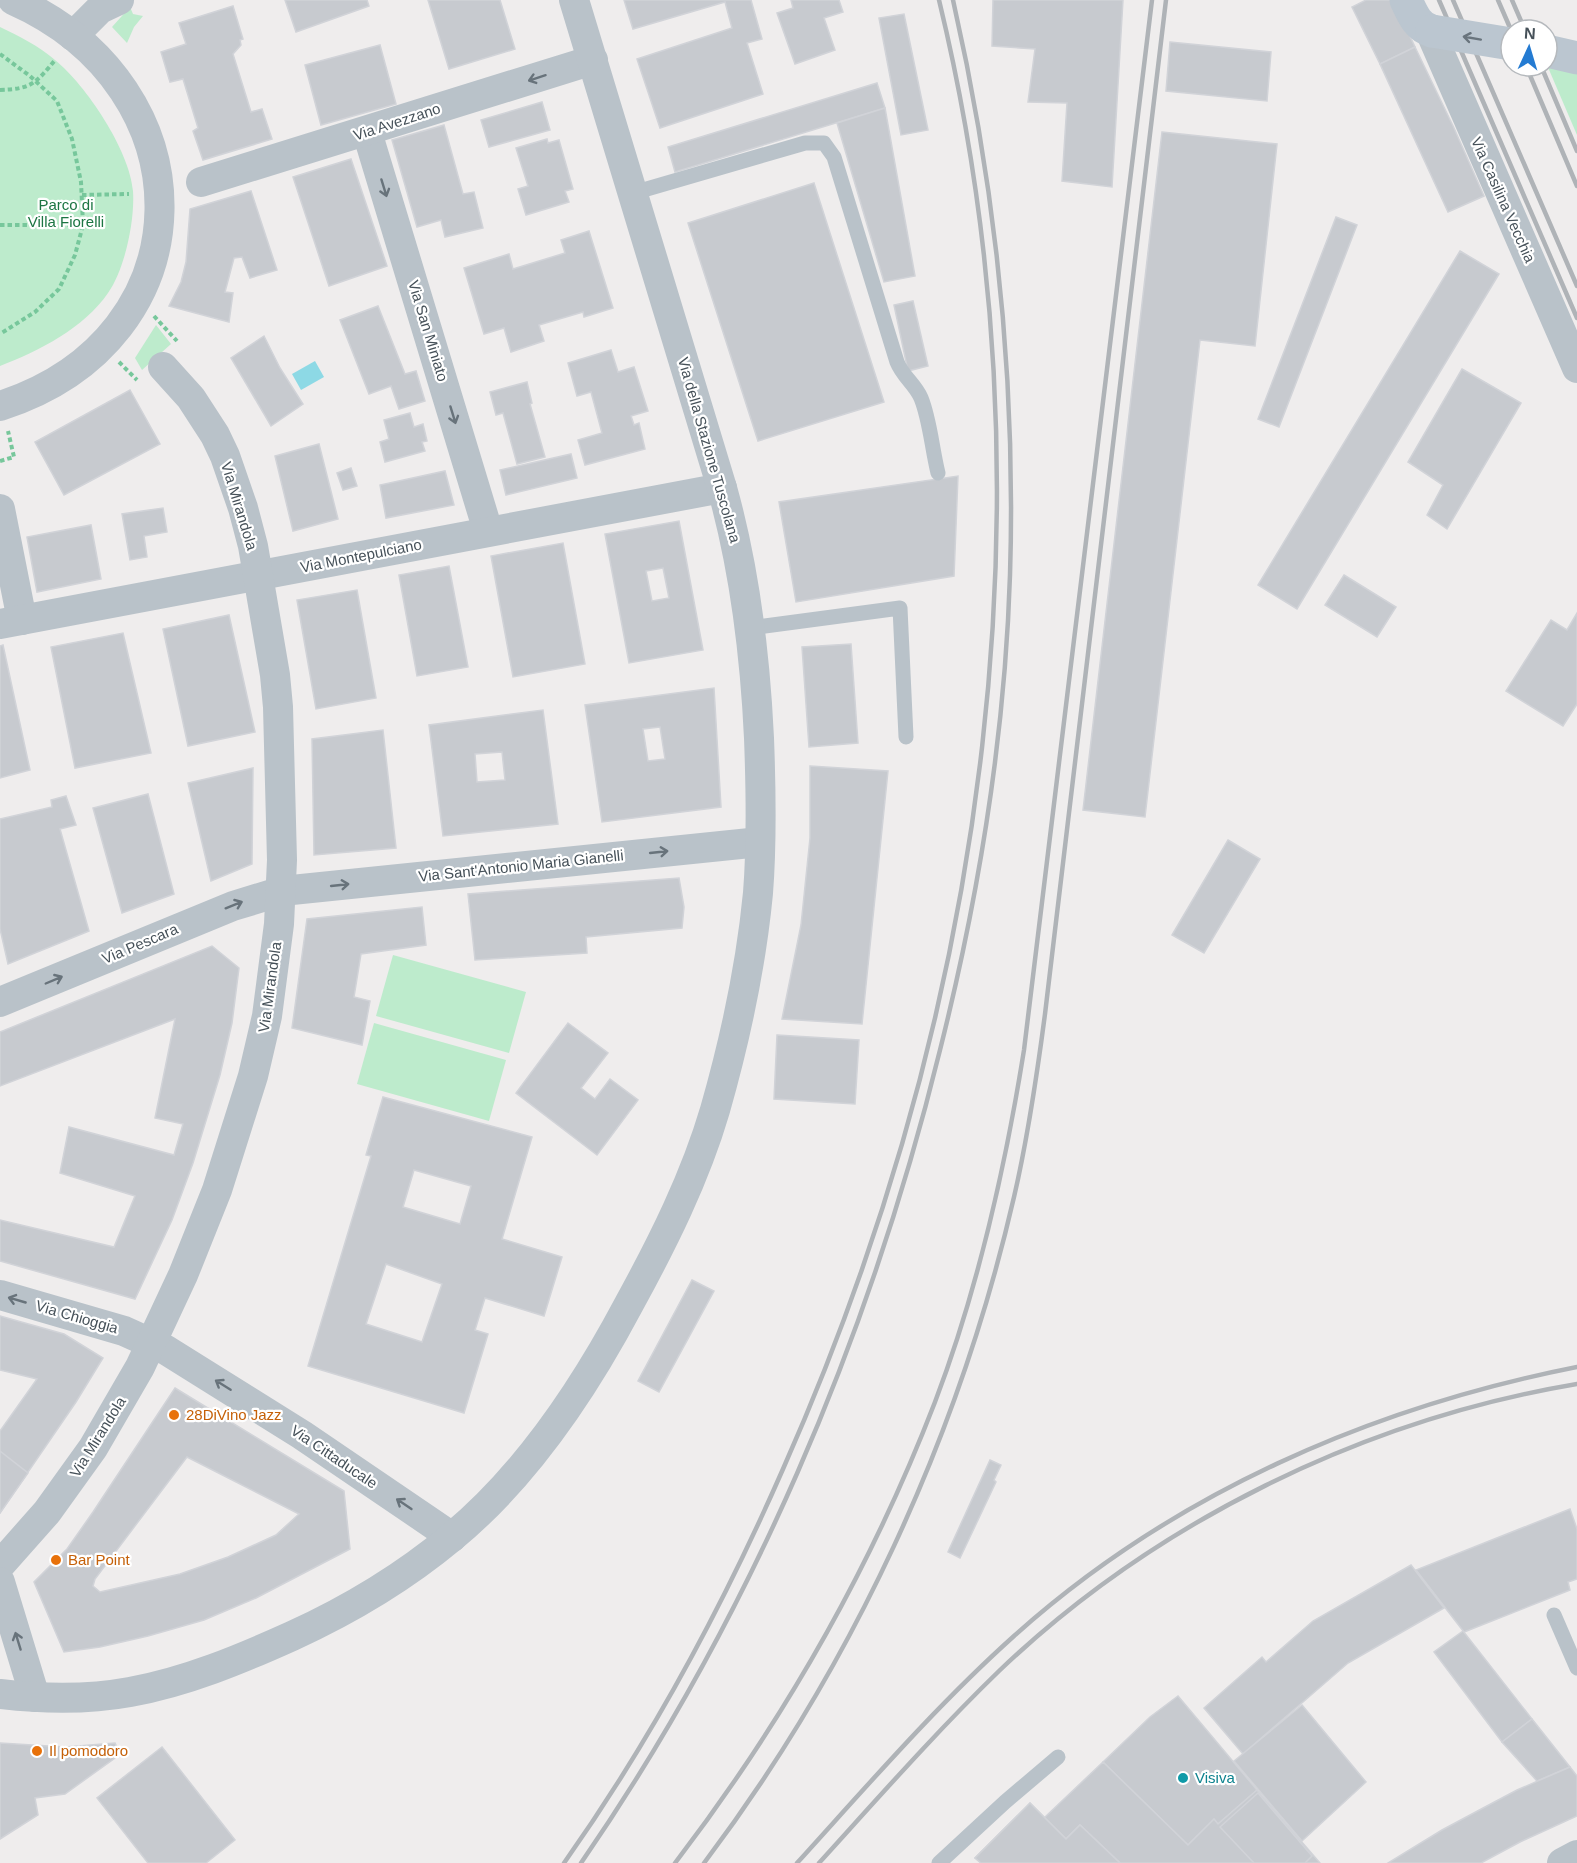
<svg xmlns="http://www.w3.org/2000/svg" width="1577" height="1863" viewBox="0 0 1577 1863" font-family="Helvetica,sans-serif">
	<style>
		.green { fill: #bdebcc }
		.water { fill: #8dd9e5 }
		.building { fill: #c7cacf; stroke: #d1d3d8; stroke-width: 1.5; fill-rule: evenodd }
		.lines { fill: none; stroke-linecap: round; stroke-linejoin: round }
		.path { stroke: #77c79b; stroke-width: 4; stroke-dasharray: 4.5 3; stroke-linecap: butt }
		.lane { stroke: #b9c2c9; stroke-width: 15 }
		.street { stroke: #b9c2c9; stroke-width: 30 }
		.secondary { stroke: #bbc6d0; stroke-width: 33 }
		.rail { stroke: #afb3b7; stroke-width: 4.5 }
		.secondary-bridge { stroke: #bbc6d0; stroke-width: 33 }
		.oneway { stroke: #69747d }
		.oneway2 { stroke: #68737b }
		.food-dot { fill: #e8710a; stroke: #fff; stroke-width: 2 }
		.culture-dot { fill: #0f9aa8; stroke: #fff; stroke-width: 2 }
		.labels { text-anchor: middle; stroke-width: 4.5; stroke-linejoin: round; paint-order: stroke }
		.street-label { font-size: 15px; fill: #465159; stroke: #fff }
		.park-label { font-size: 15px; fill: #1c7543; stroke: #fff }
		.food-label { font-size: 15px; fill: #c56008; stroke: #fff; text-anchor: start }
		.culture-label { font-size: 15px; fill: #0d838f; stroke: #fff; text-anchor: start }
	</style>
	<rect width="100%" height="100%" fill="#efeded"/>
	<!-- green -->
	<g class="green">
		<polygon points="130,7 133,14 143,16 134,27 127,43 112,27"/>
		<path d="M0 27C19 36 39 46 55 60 86 85 130 151 133 191 135 220 125 269 108 293 84 328 39 351 0 366Z"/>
		<polygon points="1547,65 1577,69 1577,135"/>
		<polygon points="156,325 171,344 142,370 135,358"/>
		<polygon points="393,955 526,992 509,1053 376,1016"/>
		<polygon points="374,1023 506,1060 489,1121 357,1084"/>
	</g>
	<!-- water -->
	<polygon class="water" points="315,361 324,377 301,390 292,374"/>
	<!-- building -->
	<g class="building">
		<polygon points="285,0 367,0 369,6 296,32"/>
		<polygon points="428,0 500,0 515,49 449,69"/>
		<polygon points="624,0 751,0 762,39 747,43 763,94 660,128 637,59 732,28 725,2 633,29"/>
		<polygon points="791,0 839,0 843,12 824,18 835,50 795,64 777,13 793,8"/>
		<polygon points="993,0 1123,0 1112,187 1062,181 1067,103 1028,102 1035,49 992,46"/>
		<polygon points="1366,0 1393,0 1415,47 1380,64 1352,7"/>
		<polygon points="233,6 243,39 240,40 241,45 233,54 251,112 262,109 272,139 203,160 193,131 198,128 183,79 170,82 161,52 186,44 179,23"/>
		<polygon points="904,14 928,130 901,135 879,18"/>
		<polygon points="1170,42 1271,52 1267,101 1166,91"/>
		<polygon points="380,45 396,104 321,125 305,65"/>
		<polygon points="1415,47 1454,128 1484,196 1448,212 1380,64"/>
		<polygon points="877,83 885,108 675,172 668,147"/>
		<polygon points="542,102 550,130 489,147 481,120"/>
		<polygon points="885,108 915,276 884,282 837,123"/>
		<polygon points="444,125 463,194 474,192 483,228 445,237 441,220 417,227 392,140"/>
		<polygon points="1162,132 1277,144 1255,346 1200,340 1145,817 1083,810"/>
		<polygon points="547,139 548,143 559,140 573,189 565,191 569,202 526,215 518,189 528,186 516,148"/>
		<polygon points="351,159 387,266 329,286 293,177"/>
		<polygon points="814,183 884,402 758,441 688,223"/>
		<polygon points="251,191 277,270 250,278 242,257 234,258 225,292 233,293 229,322 169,306 181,282 186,262 190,209"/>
		<polygon points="1336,217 1357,225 1279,427 1258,419"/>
		<polygon points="589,231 613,308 584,317 583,312 539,325 544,341 511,352 504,328 484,334 464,268 509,254 513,269 565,253 561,240"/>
		<polygon points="1460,251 1499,274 1297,609 1258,585"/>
		<polygon points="913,301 928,366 908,371 894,305"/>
		<polygon points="378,306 405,374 416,371 425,401 399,409 391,386 369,394 340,320"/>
		<polygon points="264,336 280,368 303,404 271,426 231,358"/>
		<polygon points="611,350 618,372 634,367 648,411 631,416 634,425 639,423 645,449 585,465 578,440 602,433 591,392 577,396 568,363"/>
		<polygon points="1462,369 1521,403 1447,529 1427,515 1443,485 1408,462"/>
		<polygon points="527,382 532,403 530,404 545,457 517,464 503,413 496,415 490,392"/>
		<polygon points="130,390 160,444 64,495 35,442"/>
		<polygon points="410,413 414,427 423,424 427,441 422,442 425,451 385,462 380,442 389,439 384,420"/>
		<polygon points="319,444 338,519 293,531 275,456"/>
		<polygon points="571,454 577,478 506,495 500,470"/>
		<polygon points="351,468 357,486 343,490 337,473"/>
		<polygon points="445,471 454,505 386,518 380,485"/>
		<polygon points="958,476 954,576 796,602 779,502"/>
		<polygon points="163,508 167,532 144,536 147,557 130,560 122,514"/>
		<path d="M679 521 703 650 629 663 605 534ZM663 568 669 598 652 601 646 571Z"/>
		<polygon points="91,525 101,579 37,592 27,537"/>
		<polygon points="563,543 585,664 513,677 491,556"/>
		<polygon points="449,566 468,667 417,676 399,575"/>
		<polygon points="1344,575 1396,607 1377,637 1325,605"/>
		<polygon points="357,590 376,698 316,709 297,600"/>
		<polygon points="1577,613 1577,704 1563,726 1506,691 1551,620 1567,630"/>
		<polygon points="229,615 255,732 188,746 163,629"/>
		<polygon points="123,633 151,753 75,768 51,647"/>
		<polygon points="851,644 858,743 809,747 802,647"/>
		<polygon points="3,645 30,770 0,778 0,646"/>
		<path d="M714 688 721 807 602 822 585 705ZM660 727 665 759 648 761 643 729Z"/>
		<path d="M543 710 558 824 443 836 429 725ZM502 752 505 780 477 782 475 754Z"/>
		<polygon points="383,730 396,848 314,855 312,739"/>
		<polygon points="810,766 888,771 862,1024 782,1019 801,925 810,838"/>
		<polygon points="253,768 252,864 211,881 188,783"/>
		<polygon points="148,794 174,894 122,913 93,808"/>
		<polygon points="66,796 76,825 60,829 89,931 8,964 0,929 0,819 52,807 51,800"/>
		<polygon points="1228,840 1260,859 1204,953 1172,935"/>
		<polygon points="679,878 684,907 682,928 586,937 587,953 475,960 468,894"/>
		<polygon points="422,907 426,945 361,954 354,997 370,1001 362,1045 292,1028 307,919"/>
		<polygon points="212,946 239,968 232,1023 220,1075 193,1163 172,1220 135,1299 0,1261 0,1220 114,1247 135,1196 60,1173 69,1127 174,1155 183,1124 155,1118 175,1019 0,1086 0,1032"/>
		<polygon points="568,1023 608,1053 581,1088 595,1099 610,1079 638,1100 597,1155 516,1093"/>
		<polygon points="777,1035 859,1040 855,1104 774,1099"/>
		<path d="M383 1097 532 1137 502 1239 562 1257 544 1316 485 1298 475 1330 488 1334 464 1413 308 1366 371 1156 366 1155ZM414 1170 471 1186 460 1224 403 1207ZM386 1264 442 1284 422 1342 366 1324Z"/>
		<polygon points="692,1280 714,1291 659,1392 638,1381"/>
		<polygon points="0,1316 64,1334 103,1358 76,1402 0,1513 0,1431 37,1379 0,1370"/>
		<path d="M175 1388 344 1491 350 1549 256 1598 204 1620 148 1636 100 1647 64 1652 34 1582 67 1549 93 1512ZM187 1457 299 1514 276 1535 228 1557 180 1574 100 1592 93 1586 95 1579Z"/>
		<polygon points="0,1451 28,1473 0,1513"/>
		<polygon points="990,1460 1001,1465 994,1480 996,1482 960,1558 948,1552"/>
		<polygon points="1570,1509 1577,1529 1577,1579 1568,1582 1570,1590 1464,1632 1416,1570"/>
		<polygon points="1411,1565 1444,1608 1348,1663 1243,1754 1204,1708 1262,1657 1266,1662 1313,1621"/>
		<polygon points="1463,1631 1532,1719 1502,1742 1434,1652"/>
		<polygon points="1178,1696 1257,1790 1218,1824 1214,1819 1188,1845 1103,1762 1150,1717"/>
		<polygon points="1302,1705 1366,1782 1302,1841 1234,1761"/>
		<polygon points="1532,1719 1570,1767 1537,1781 1502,1742"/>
		<polygon points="0,1743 65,1747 115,1743 117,1747 115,1758 65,1794 35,1798 38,1815 0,1839"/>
		<polygon points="162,1747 235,1840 206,1863 148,1863 97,1798"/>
		<polygon points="1103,1762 1188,1845 1214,1819 1218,1824 1257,1790 1320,1863 1120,1863 1080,1825 1066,1839 1044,1818"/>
		<polygon points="1570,1767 1577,1776 1577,1816 1520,1842 1481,1863 1388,1863 1442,1830 1485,1807 1517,1790"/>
		<polygon points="1258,1793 1312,1856 1305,1863 1254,1863 1220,1827"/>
		<polygon points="1030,1803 1066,1839 1080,1825 1120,1863 981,1863 975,1858"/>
		<polygon points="1030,1803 1066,1839 1080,1825 1120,1863 981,1863 975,1858"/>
	</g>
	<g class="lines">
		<!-- path -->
		<g class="path">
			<polyline points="0,54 30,76 57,101 72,139 81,182 83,225 75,255 59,289 35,312 0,334"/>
			<path d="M0 90C32 89 36 83 56 59"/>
			<polyline points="82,195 129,194"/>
			<polyline points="0,225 83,225"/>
			<polyline points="154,316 177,341"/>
			<polyline points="119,362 137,380"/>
			<polyline points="0,461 14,457 8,431"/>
		</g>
		<!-- lane -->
		<g class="lane">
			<path d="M633 193 805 143H824L834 157 897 362C903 377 915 384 921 398 930 420 932 449 938 473"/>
			<polyline points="750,628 900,608 906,737"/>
			<polyline points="1554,1615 1577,1668"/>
			<polyline points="939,1863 1005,1802 1058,1757"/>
		</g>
		<!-- street -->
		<g class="street">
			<polyline points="1430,31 1577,368"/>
			<polyline points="73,36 100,9 119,0"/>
			<polyline points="367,132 488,531"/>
			<polyline points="201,182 593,60"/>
			<path d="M0 406C211 338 210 87 13 0"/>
			<polyline points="0,509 22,620"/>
			<polyline points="0,624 722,488"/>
			<polyline points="0,1002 233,906 282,891 760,842"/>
			<polyline points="0,1295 124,1331 166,1350 302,1435 452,1537"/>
			<polyline points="0,1565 47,1512 93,1448 140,1367 183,1275 217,1190 253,1076 267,1016 279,924 282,860 278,707 275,675 253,546 243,508 225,456 215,435 191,398 163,367"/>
			<polyline points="0,1582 35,1697"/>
			<path d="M0 1694C43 1699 87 1700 130 1692 186 1682 241 1659 292 1636 349 1610 404 1577 452 1537 527 1475 584 1389 629 1304 663 1242 695 1178 715 1110 735 1040 751 966 758 893 762 842 761 790 759 738 755 653 745 570 722 488L574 0"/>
			<polyline points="1562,1863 1577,1855"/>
		</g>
		<!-- secondary -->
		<g class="secondary">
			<path d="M1406 0C1412 13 1417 27 1432 31"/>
			<polyline points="1547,51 1577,58"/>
		</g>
		<!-- rail -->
		<g class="rail">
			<polyline points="1439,0 1577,318"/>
			<polyline points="1453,0 1577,286"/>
			<polyline points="1498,0 1511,30"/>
			<polyline points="1512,0 1525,30"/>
			<polyline points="1526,66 1577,186"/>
			<polyline points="1541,66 1577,151"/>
			<path d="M564 1863C651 1740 723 1606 783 1469 987 1009 1058 492 939 0"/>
			<path d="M581 1863C750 1618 869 1339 940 1050 979 895 1005 735 1010 575 1016 381 996 189 953 0"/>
			<path d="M675 1863C783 1722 871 1568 935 1402 978 1289 1005 1169 1024 1050L1152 0"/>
			<path d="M704 1863C852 1667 959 1436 1014 1197 1028 1137 1037 1075 1045 1014L1166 0"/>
			<path d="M797 1863C867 1786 936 1706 1014 1636 1172 1494 1370 1408 1577 1367"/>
			<path d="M819 1863C878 1798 936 1732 999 1671 1155 1522 1363 1420 1577 1384"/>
		</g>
		<!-- secondary-bridge -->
		<polyline class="secondary-bridge" points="1432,31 1511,44"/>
	</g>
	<!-- one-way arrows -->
	<defs><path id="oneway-shaft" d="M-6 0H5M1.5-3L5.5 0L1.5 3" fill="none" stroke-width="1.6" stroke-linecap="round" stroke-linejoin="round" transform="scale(1.5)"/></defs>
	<use class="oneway" href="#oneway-shaft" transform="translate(1472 38) rotate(-170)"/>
	<g class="oneway2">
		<use href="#oneway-shaft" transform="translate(537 78) rotate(162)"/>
		<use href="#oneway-shaft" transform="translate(384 188) rotate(73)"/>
		<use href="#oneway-shaft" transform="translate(453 415) rotate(73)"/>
		<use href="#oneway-shaft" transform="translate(659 852) rotate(-6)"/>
		<use href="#oneway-shaft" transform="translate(340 885) rotate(-6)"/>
		<use href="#oneway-shaft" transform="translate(234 905) rotate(-22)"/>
		<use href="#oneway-shaft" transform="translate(54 980) rotate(-23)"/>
		<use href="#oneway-shaft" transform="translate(17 1300) rotate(-164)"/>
		<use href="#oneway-shaft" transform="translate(223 1385) rotate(-148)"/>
		<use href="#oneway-shaft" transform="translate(404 1504) rotate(-146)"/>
		<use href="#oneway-shaft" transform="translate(18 1641) rotate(-107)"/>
	</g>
	<!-- markers -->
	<g class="food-dot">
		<circle cx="174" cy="1415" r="6"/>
		<circle cx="56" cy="1560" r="6"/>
		<circle cx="37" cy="1751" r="6"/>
	</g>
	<circle class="culture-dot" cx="1183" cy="1778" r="6"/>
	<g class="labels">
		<!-- street labels -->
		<g class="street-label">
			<text transform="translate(397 122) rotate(-18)" y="5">Via Avezzano</text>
			<text transform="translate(1503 200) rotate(66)" y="5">Via Casilina Vecchia</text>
			<text transform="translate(428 331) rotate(73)" y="5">Via San Miniato</text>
			<text transform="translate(709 450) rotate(74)" y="5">Via della Stazione Tuscolana</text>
			<text transform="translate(239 506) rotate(73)" y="5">Via Mirandola</text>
			<text transform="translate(361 556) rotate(-11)" y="5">Via Montepulciano</text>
			<text transform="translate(521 866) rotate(-6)" y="5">Via Sant'Antonio Maria Gianelli</text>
			<text transform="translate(140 944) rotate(-23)" y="5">Via Pescara</text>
			<text transform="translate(270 987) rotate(-82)" y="5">Via Mirandola</text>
			<text transform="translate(77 1317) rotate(16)" y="5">Via Chioggia</text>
			<text transform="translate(98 1437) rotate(-58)" y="5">Via Mirandola</text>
			<text transform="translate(334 1457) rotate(34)" y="5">Via Cittaducale</text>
		</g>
		<!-- park labels -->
		<g class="park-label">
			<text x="66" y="210">Parco di<tspan x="66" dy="17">Villa Fiorelli</tspan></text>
		</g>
		<!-- food labels -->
		<g class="food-label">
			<text x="186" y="1420">28DiVino Jazz</text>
			<text x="68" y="1565">Bar Point</text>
			<text x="49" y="1756">Il pomodoro</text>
		</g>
		<!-- culture labels -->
		<g class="culture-label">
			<text x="1195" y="1783">Visiva</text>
		</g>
	</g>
	<!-- north arrow -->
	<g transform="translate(1529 48) rotate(4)"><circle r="28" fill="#ffffff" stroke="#b5b9bd" stroke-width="1.5"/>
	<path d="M0-4.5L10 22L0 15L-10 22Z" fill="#247bd2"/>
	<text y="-9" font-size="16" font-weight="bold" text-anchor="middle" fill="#465159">N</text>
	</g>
</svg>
